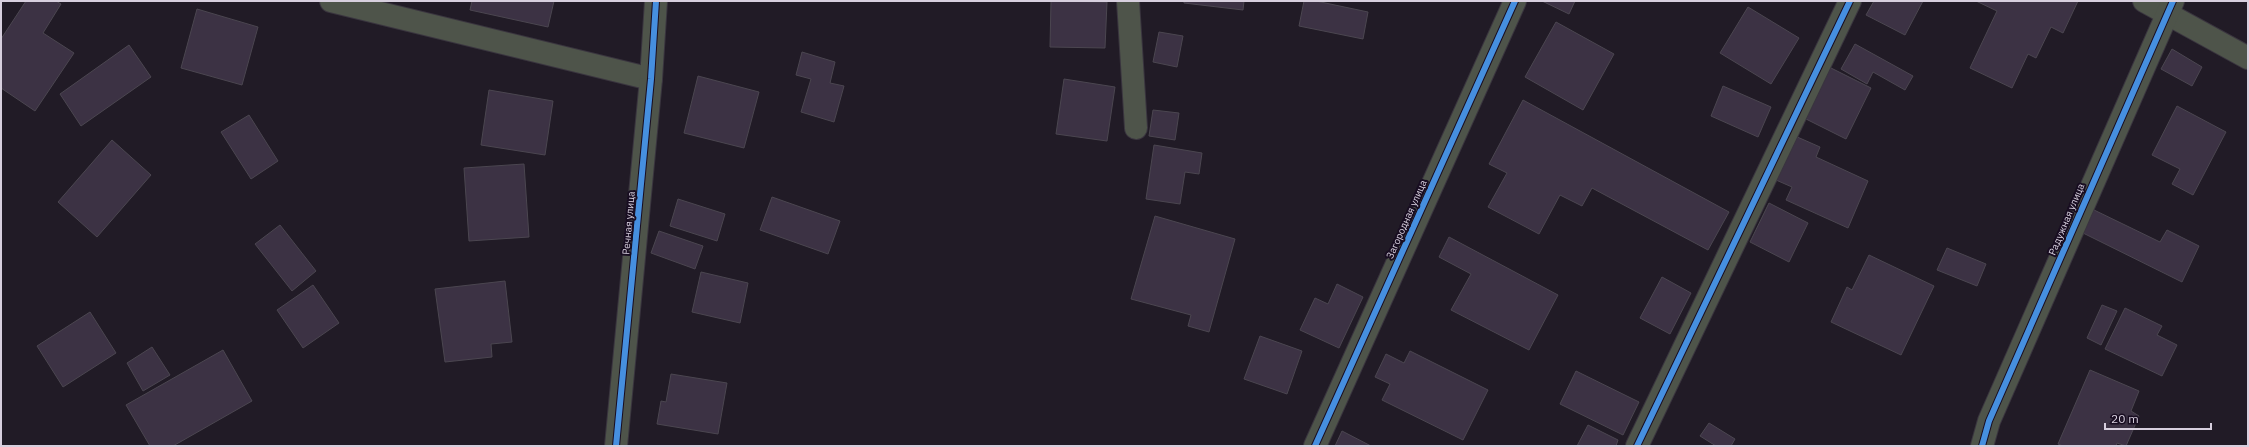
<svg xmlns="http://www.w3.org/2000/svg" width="2249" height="447" viewBox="0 0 2249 447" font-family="'IBM Plex Sans',sans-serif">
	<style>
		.building { fill: #3c3244; stroke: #4b4650 }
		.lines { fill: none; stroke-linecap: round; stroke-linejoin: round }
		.street-casing { stroke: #3a353f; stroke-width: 24 }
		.street { stroke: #4e544a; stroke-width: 22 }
		.cycleway-casing { stroke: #180d21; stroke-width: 8 }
		.cycleway { stroke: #468fdf; stroke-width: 6 }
		.labels { text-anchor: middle; stroke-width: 4; stroke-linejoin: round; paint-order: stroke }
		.street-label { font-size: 10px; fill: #d7cfde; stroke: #180d21 }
	</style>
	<rect width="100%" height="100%" fill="#211b26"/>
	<!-- building -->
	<g class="building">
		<polygon points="26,1 56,1 61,4 43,33 74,53 35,111 1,88 1,39"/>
		<polygon points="472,1 554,1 548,27 470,10"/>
		<polygon points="1051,1 1107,2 1105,48 1050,47"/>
		<polygon points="1184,1 1244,1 1243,10 1184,3"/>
		<polygon points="1304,1 1316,1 1368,12 1363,39 1299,26"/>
		<polygon points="1542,1 1575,1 1569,14"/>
		<polygon points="1874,1 1923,1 1905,35 1866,15"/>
		<polygon points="1976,1 2078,1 2063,33 2051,27 2036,58 2028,54 2012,88 1970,68 1997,11"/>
		<polygon points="1748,7 1799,38 1771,84 1720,53"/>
		<polygon points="197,9 258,27 242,85 181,68"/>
		<polygon points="1556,22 1614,54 1583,110 1525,77"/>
		<polygon points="1159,32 1183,36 1177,67 1153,62"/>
		<polygon points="1855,44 1913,76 1905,90 1873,72 1867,84 1841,69"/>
		<polygon points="129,45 151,77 81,126 60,94"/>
		<polygon points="2172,49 2202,67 2192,86 2161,69"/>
		<polygon points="802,52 835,62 830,83 844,86 834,122 801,112 811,79 796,75"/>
		<polygon points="1823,64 1871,88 1846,139 1798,115"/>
		<polygon points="698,76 759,92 744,148 684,133"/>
		<polygon points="1064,79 1115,87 1107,141 1056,134"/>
		<polygon points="1723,86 1771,107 1758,137 1711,116"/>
		<polygon points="489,90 553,101 545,155 481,145"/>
		<polygon points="1523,100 1729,212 1708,250 1592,188 1582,206 1560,195 1539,234 1488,207 1507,173 1489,164"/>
		<polygon points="2177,106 2226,132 2193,195 2172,184 2180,169 2152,155"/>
		<polygon points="1153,110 1179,113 1175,140 1149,136"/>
		<polygon points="249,115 278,161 251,179 221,132"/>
		<polygon points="1795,136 1820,147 1816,157 1868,181 1848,228 1786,200 1792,187 1776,180"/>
		<polygon points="112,140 151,175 97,237 58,202"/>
		<polygon points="1154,145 1202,153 1199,174 1185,172 1180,204 1146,199"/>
		<polygon points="524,164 529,237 469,241 464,168"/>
		<polygon points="772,197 840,221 828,254 760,230"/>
		<polygon points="678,199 725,214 717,241 670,226"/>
		<polygon points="1769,203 1808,223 1789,262 1750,242"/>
		<polygon points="2092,209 2160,242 2167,230 2199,246 2182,282 2081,232"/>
		<polygon points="1155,216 1235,239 1209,332 1188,326 1191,315 1131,299"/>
		<polygon points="280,225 316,271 292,291 255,244"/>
		<polygon points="659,231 703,246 695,269 651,253"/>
		<polygon points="1449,237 1558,295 1529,350 1451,310 1471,274 1439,257"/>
		<polygon points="1947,248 1986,264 1977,286 1937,270"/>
		<polygon points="1869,255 1934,286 1901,355 1831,322 1847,287 1852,290"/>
		<polygon points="701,272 748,283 740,323 692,312"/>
		<polygon points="1662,277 1691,293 1670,334 1640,318"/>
		<polygon points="505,281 512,342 491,344 492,357 445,362 435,289"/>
		<polygon points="1337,284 1363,297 1339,348 1300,330 1315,298 1328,304"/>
		<polygon points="313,285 339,323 303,348 277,310"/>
		<polygon points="2102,305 2117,311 2101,345 2087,338"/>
		<polygon points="2125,308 2162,326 2157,335 2177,345 2162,376 2105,349"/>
		<polygon points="90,312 116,353 63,387 37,346"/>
		<polygon points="1260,336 1302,351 1287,394 1244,379"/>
		<polygon points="152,347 170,375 143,391 127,363"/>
		<polygon points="223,350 252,401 173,446 150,446 126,405"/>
		<polygon points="1410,351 1488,390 1463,440 1382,400 1390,384 1375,377 1386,354 1404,363"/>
		<polygon points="2090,370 2139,391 2131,411 2139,416 2126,446 2117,443 2116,446 2063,446 2058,444"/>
		<polygon points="1576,371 1639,402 1623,435 1560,404"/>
		<polygon points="671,374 727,383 718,434 657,424 661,401 666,402"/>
		<polygon points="1709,423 1735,439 1731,446 1716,446 1700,436"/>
		<polygon points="1588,425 1618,440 1616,446 1577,446"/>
		<polygon points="1342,431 1371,446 1335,446"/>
	</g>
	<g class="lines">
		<defs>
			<g id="street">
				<polyline points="331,1 651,79"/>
				<polyline points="1128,1 1136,128"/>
				<polyline points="2144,1 2248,58"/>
				<polyline points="616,446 651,79 656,1"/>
				<polyline points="1315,446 1515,1"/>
				<polyline points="1637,446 1850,1"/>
				<polyline points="1982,446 1989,421 2173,1"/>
			</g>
		</defs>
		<!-- street casing -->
		<use href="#street" class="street-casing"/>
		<!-- street -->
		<use href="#street" class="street"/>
		<defs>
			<g id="cycleway">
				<polyline points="616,446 651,79 656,1"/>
				<polyline points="1315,446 1515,1"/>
				<polyline points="1637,446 1850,1"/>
				<polyline points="1982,446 1989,421 2173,1"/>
			</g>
		</defs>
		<!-- cycleway casing -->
		<use href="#cycleway" class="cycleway-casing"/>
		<!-- cycleway -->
		<use href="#cycleway" class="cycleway"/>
	</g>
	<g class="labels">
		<!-- street labels -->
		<g class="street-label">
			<text transform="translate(1406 219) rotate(-66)" y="4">Загородная улица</text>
			<text transform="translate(2066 219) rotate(-67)" y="4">Радужная улица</text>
			<text transform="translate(628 223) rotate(-85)" y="4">Речная улица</text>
		</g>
	</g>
	<!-- border -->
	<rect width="2249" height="447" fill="none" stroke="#d7cfde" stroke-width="4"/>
	<!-- scale -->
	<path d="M2105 423v6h106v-6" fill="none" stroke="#d7cfde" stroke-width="2"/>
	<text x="2111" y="423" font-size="12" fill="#d7cfde" stroke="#180d21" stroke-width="3" paint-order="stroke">20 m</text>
</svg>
